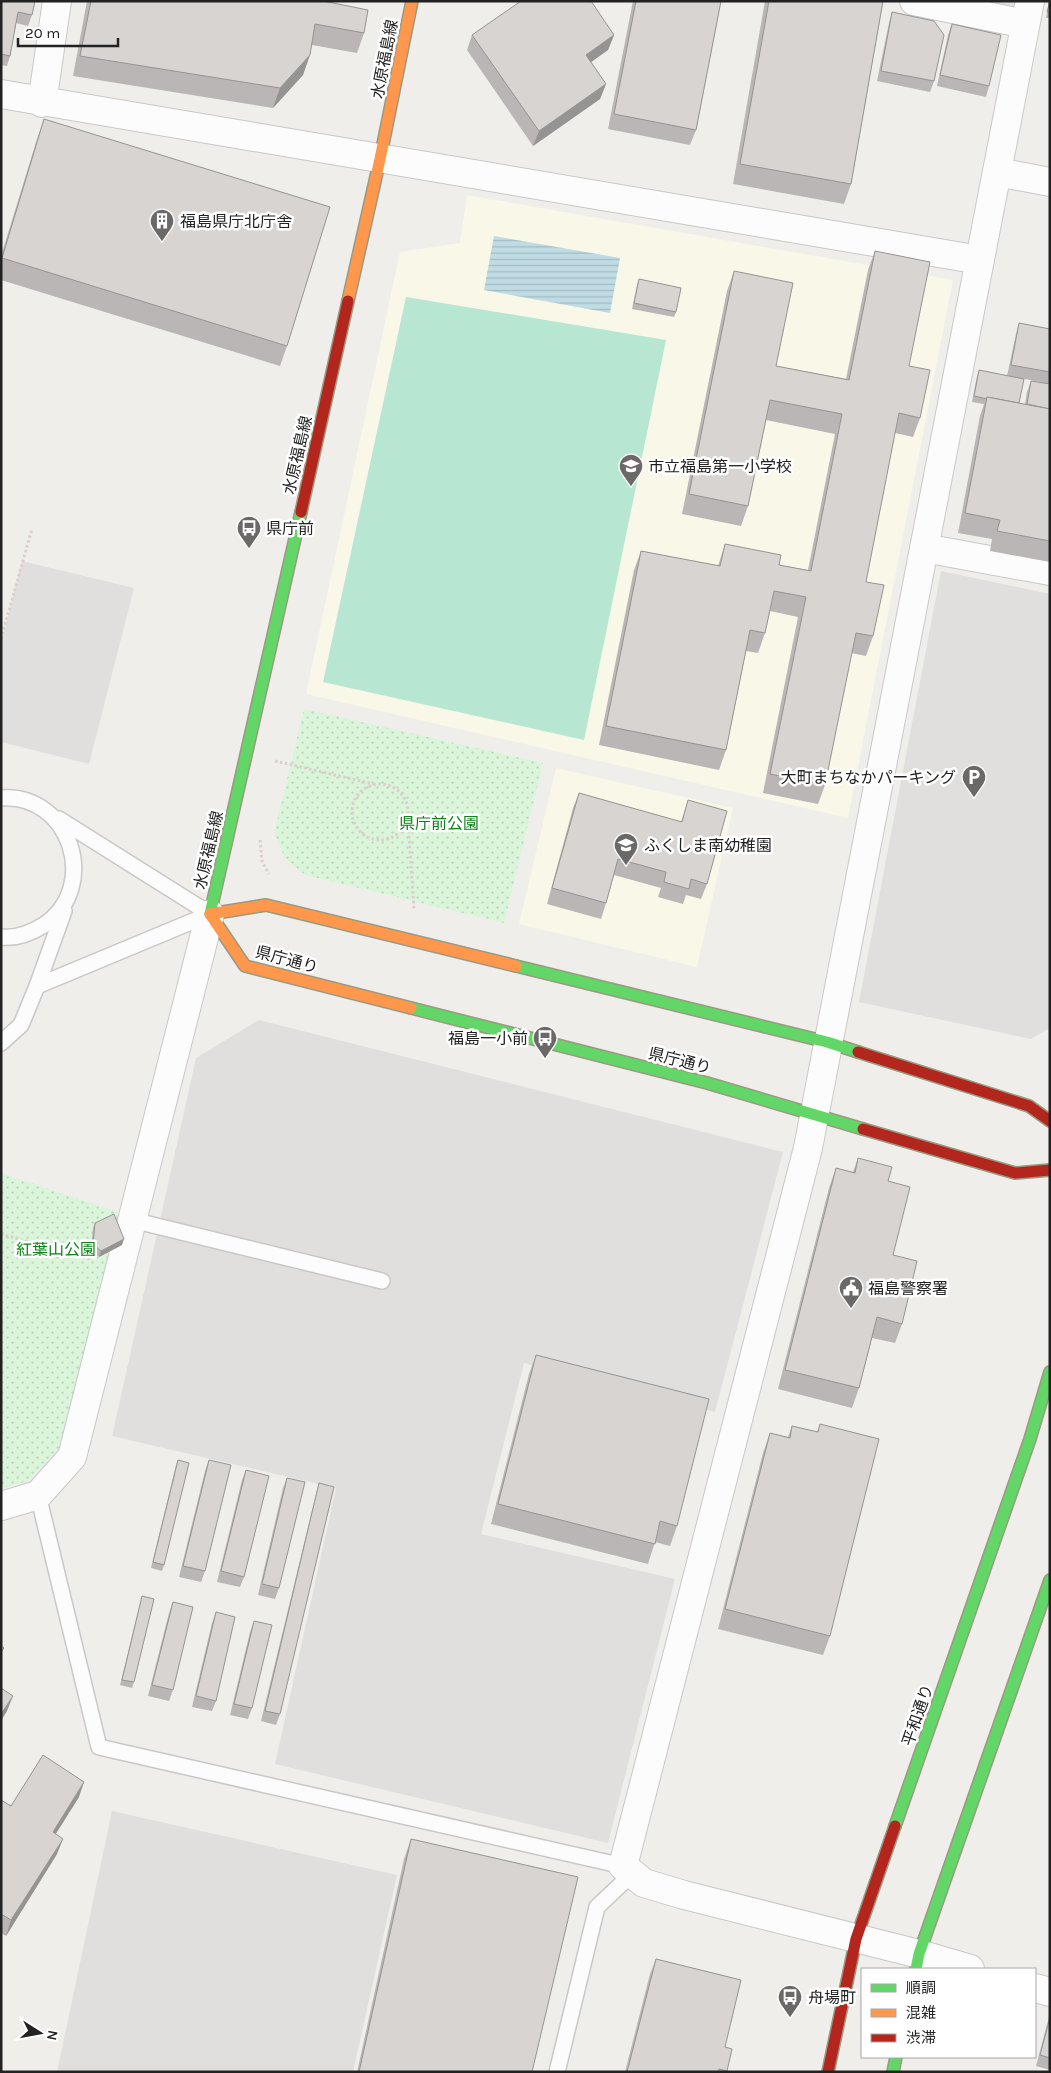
<svg xmlns="http://www.w3.org/2000/svg" width="1051" height="2073" viewBox="0 0 1051 2073" font-family="Karla,'Noto Sans JP',sans-serif">
	<style>
		.education { fill: #f8f7e8 }
		.park { fill: url(#park-dots) }
		.pitch { fill: #b7e6d2 }
		.parking { fill: #e0dfde }
		.water { fill: url(#water-rules) }
		.lines { fill: none; stroke-linecap: round; stroke-linejoin: round }
		.lane-casing { stroke: #c9c8c7; stroke-width: 18 }
		.street-casing { stroke: #c9c8c7; stroke-width: 30 }
		.fast-casing { stroke: #999a82; stroke-width: 14 }
		.slow-casing { stroke: #999a82; stroke-width: 14 }
		.jam-casing { stroke: #999a82; stroke-width: 14 }
		.path { stroke: #dccecd; stroke-width: 3; stroke-dasharray: 2.5 2.5; stroke-linecap: butt }
		.lane { stroke: #fdfcfc; stroke-width: 15 }
		.street { stroke: #fdfcfc; stroke-width: 28 }
		.fast { stroke: #63d668; stroke-width: 11 }
		.slow { stroke: #ff974d; stroke-width: 11 }
		.jam { stroke: #b3261e; stroke-width: 11 }
		.wall { fill: #b9b6b5 }
		.shaded-wall { fill: #969493 }
		.building { fill: #d7d4d2; stroke: #969493 }
		.labels { text-anchor: middle; stroke-width: 5; stroke-linejoin: round; paint-order: stroke }
		.street-label { font-size: 16px; fill: #222; stroke: #fff }
		.poi-label { font-size: 16px; fill: #222; stroke: #fff; text-anchor: start }
		.park-label { font-size: 16px; fill: #0c8416; stroke: #fff }
	</style>
	<defs>
		<pattern id="park-dots" width="8" height="8" patternUnits="userSpaceOnUse" patternTransform="scale(1.25)"><rect width="8" height="8" fill="#daf5da"/><path d="M2 2h.1M6 6h.1" fill="none" stroke="#bbd2bb" stroke-width="1.8" stroke-linecap="round"/></pattern>
		<pattern id="water-rules" width="6" height="5" patternUnits="userSpaceOnUse" patternTransform="scale(1.25)"><rect width="6" height="5" fill="#bfdbe3"/><path d="M0 2.5h6" fill="none" stroke="#a4bcc2"/></pattern>
	</defs>
	<rect width="100%" height="100%" fill="#f0eeeb"/>
	<!-- education -->
	<g class="education">
		<polygon points="467,195 953,280 848,818 306,694 400,252 460,243"/>
		<polygon points="556,768 733,808 697,967 519,924"/>
	</g>
	<!-- park -->
	<g class="park">
		<polygon points="304,709 543,763 504,923 305,875 285,858 274,834"/>
		<polygon points="1,1173 121,1213 59,1448 28,1481 1,1489"/>
	</g>
	<!-- pitch -->
	<polygon class="pitch" points="406,297 666,340 584,740 323,682"/>
	<!-- parking -->
	<g class="parking">
		<polygon points="976,1 1020,1 1018,9"/>
		<polygon points="22,561 134,588 89,764 1,742 1,644"/>
		<polygon points="941,571 1050,594 1050,1028 1031,1039 859,1002"/>
		<polygon points="259,1020 783,1152 715,1412 524,1363 481,1534 675,1579 608,1843 275,1764 336,1488 112,1436 196,1058"/>
		<polygon points="112,1811 397,1875 353,2072 57,2072"/>
	</g>
	<!-- water -->
	<polygon class="water" points="494,236 620,258 610,313 484,290"/>
	<g class="lines">
		<defs>
			<g id="lane">
				<path d="M1 798C70 793 101 886 44 925 31 933 17 939 1 937"/>
				<polyline points="59,819 210,914"/>
				<polyline points="37,986 210,914"/>
				<polyline points="1,1043 21,1025 37,986 64,911"/>
				<polyline points="132,1220 382,1281"/>
				<polyline points="38,1495 99,1747 623,1866"/>
				<polyline points="557,2072 597,1907 632,1874"/>
			</g>
			<g id="street">
				<polyline points="914,1 1025,24"/>
				<polyline points="1,94 980,260"/>
				<polyline points="42,103 57,1"/>
				<polyline points="997,172 1050,182"/>
				<polyline points="924,548 1050,571"/>
				<polyline points="1,1506 38,1495 72,1457 210,914"/>
				<polyline points="970,1969 919,1954 684,1895 644,1883 623,1866 808,1148 1030,1"/>
				<polyline points="1035,1988 1050,1992"/>
			</g>
			<g id="fast">
				<polyline points="210,914 301,512"/>
				<polyline points="516,966 827,1042 858,1052"/>
				<polyline points="411,1008 707,1083 863,1129"/>
				<polyline points="895,1826 1030,1439 1050,1372"/>
				<polyline points="916,1969 919,1954 1050,1580"/>
				<polyline points="893,2072 896,2057"/>
			</g>
			<g id="slow">
				<polyline points="348,301 380,159 412,1"/>
				<polyline points="210,914 245,966 411,1008"/>
				<polyline points="210,914 266,905 516,966"/>
			</g>
			<g id="jam">
				<polyline points="301,512 348,301"/>
				<polyline points="858,1052 1029,1106 1050,1121"/>
				<polyline points="863,1129 1015,1173 1050,1170"/>
				<polyline points="828,2072 856,1939 895,1826"/>
			</g>
		</defs>
		<!-- lane casing -->
		<use href="#lane" class="lane-casing"/>
		<!-- street casing -->
		<use href="#street" class="street-casing"/>
		<!-- fast casing -->
		<use href="#fast" class="fast-casing"/>
		<!-- slow casing -->
		<use href="#slow" class="slow-casing"/>
		<!-- jam casing -->
		<use href="#jam" class="jam-casing"/>
		<!-- path -->
		<g class="path">
			<polyline points="1,639 32,529"/>
			<polyline points="275,761 374,784"/>
			<circle cx="380" cy="812" r="28"/>
			<polyline points="408,821 414,910"/>
			<polyline points="260,840 262,861 269,874"/>
			<polyline points="1,1234 90,1259"/>
		</g>
		<!-- lane -->
		<use href="#lane" class="lane"/>
		<!-- street -->
		<use href="#street" class="street"/>
		<!-- fast -->
		<use href="#fast" class="fast"/>
		<!-- slow -->
		<use href="#slow" class="slow"/>
		<!-- jam -->
		<use href="#jam" class="jam"/>
	</g>
	<!-- wall -->
	<g class="wall">
		<polygon points="1,1 32,15 28,26 16,23 10,56 7,66 1,65"/>
		<polygon points="87,1 323,1 364,33 357,53 312,45 303,75 273,108 73,76"/>
		<polygon points="633,1 721,1 696,130 690,145 608,129"/>
		<polygon points="765,1 883,1 851,184 844,204 733,184"/>
		<polygon points="1049,1 1050,1 1050,18 1046,18"/>
		<polygon points="892,12 934,81 930,92 877,81 889,23"/>
		<polygon points="952,24 989,86 986,97 937,86 948,35"/>
		<polygon points="472,35 614,35 608,50 591,62 606,84 600,99 533,146 467,50"/>
		<polygon points="44,119 287,346 280,366 1,280 1,256 37,139"/>
		<polygon points="875,251 909,366 920,418 913,437 895,433 866,582 873,636 866,656 851,653 825,785 818,804 763,793 798,617 770,611 765,633 758,653 746,651 726,750 719,770 599,745 634,570 641,551 718,566 725,544 779,565 808,570 835,434 766,420 748,506 741,526 682,514 727,291 734,271 776,366 846,379 868,270"/>
		<polygon points="639,279 676,312 674,317 632,309 637,285"/>
		<polygon points="1019,323 1050,329 1050,384 1020,378 1019,403 1025,404 1027,392 1031,381 1050,384 1050,562 990,551 992,539 958,533 980,416 984,404 972,402 977,376 979,370 1007,376 1016,334"/>
		<polygon points="579,793 681,822 688,800 707,884 701,899 686,895 683,904 658,897 661,888 614,875 606,903 601,919 547,904 573,808"/>
		<polygon points="858,1158 888,1181 893,1255 902,1324 895,1343 872,1338 859,1388 852,1408 778,1389 829,1188 836,1168 853,1172"/>
		<polygon points="95,1223 122,1245 99,1257 91,1250 93,1228"/>
		<polygon points="536,1355 677,1526 670,1546 655,1542 648,1564 491,1524 529,1374"/>
		<polygon points="820,1424 830,1636 823,1655 718,1629 763,1453 770,1433 788,1437 792,1426 817,1432"/>
		<polygon points="178,1460 164,1565 162,1571 151,1568 176,1465"/>
		<polygon points="209,1460 205,1571 201,1582 179,1577 205,1471"/>
		<polygon points="246,1470 244,1577 240,1587 217,1582 242,1480"/>
		<polygon points="287,1478 279,1588 275,1599 258,1595 283,1488"/>
		<polygon points="319,1483 280,1714 276,1725 261,1721 316,1494"/>
		<polygon points="142,1596 134,1682 132,1688 120,1685"/>
		<polygon points="173,1602 173,1690 169,1701 148,1696 169,1613"/>
		<polygon points="216,1612 216,1701 212,1711 192,1707 212,1623"/>
		<polygon points="254,1621 252,1708 248,1719 230,1715 250,1632"/>
		<polygon points="79,1797 55,1834 57,1854 6,1936 1,1933 1,1800 11,1806"/>
		<polygon points="411,1839 532,2072 357,2072 404,1859"/>
		<polygon points="656,1959 725,2047 726,2072 625,2072 650,1974"/>
		<polygon points="1050,2013 1050,2070 1036,2066"/>
	</g>
	<!-- shaded-wall -->
	<g class="shaded-wall">
		<polygon points="614,35 608,50 580,70 586,55"/>
		<polygon points="310,55 303,75 273,108 280,88"/>
		<polygon points="606,84 600,99 533,146 539,131"/>
		<polygon points="124,1239 122,1245 99,1257 101,1251"/>
		<polygon points="13,1696 7,1711 1,1721 1,1714"/>
		<polygon points="84,1782 79,1797 47,1848 53,1832"/>
		<polygon points="63,1839 57,1854 6,1936 11,1920"/>
	</g>
	<!-- building -->
	<g class="building">
		<polygon points="1,1 35,1 32,15 18,12 10,56 1,54"/>
		<polygon points="91,1 323,1 368,10 364,33 315,24 310,55 280,88 80,56"/>
		<polygon points="521,1 591,1 614,35 586,55 606,84 539,131 472,35"/>
		<polygon points="636,1 721,1 696,130 614,114"/>
		<polygon points="769,1 883,1 851,184 740,164"/>
		<polygon points="1050,1 1050,12 1047,12"/>
		<polygon points="892,12 934,21 944,35 934,81 881,71"/>
		<polygon points="952,24 1001,35 989,86 940,75"/>
		<polygon points="44,119 330,207 287,346 2,258"/>
		<polygon points="875,251 930,262 909,366 930,370 920,418 899,413 866,582 884,585 873,636 856,633 825,785 770,774 806,597 774,591 765,633 750,630 726,750 606,726 641,551 720,566 725,544 781,555 779,565 811,571 842,414 770,400 748,506 689,494 734,271 793,283 776,366 849,380"/>
		<polygon points="639,279 681,288 676,312 634,303"/>
		<polygon points="1019,323 1050,329 1050,372 1011,365"/>
		<polygon points="979,370 1024,379 1019,403 987,397 987,399 974,396"/>
		<polygon points="1031,381 1050,384 1050,409 1027,404"/>
		<polygon points="987,397 1050,409 1050,541 997,531 1000,520 965,513"/>
		<polygon points="579,793 682,822 688,800 727,811 707,884 691,879 689,889 664,882 666,872 618,859 606,903 552,888"/>
		<polygon points="858,1158 892,1167 888,1181 910,1187 893,1255 917,1261 902,1324 877,1317 859,1388 785,1370 836,1168 855,1173"/>
		<polygon points="114,1214 124,1239 101,1251 93,1244 95,1223"/>
		<polygon points="536,1355 709,1399 677,1526 660,1521 655,1544 498,1504"/>
		<polygon points="820,1424 879,1439 830,1636 725,1609 770,1433 790,1438 792,1426 818,1432"/>
		<polygon points="178,1460 189,1463 164,1565 153,1562"/>
		<polygon points="209,1460 231,1465 205,1571 183,1566"/>
		<polygon points="246,1470 269,1476 244,1577 221,1571"/>
		<polygon points="287,1478 305,1482 279,1588 262,1584"/>
		<polygon points="319,1483 334,1487 280,1714 265,1711"/>
		<polygon points="142,1596 154,1599 134,1682 122,1680"/>
		<polygon points="173,1602 193,1607 173,1690 152,1685"/>
		<polygon points="216,1612 235,1617 216,1701 196,1696"/>
		<polygon points="254,1621 272,1625 252,1708 234,1704"/>
		<polygon points="1,1646 4,1648 1,1652"/>
		<polygon points="1,1688 13,1696 1,1714"/>
		<polygon points="43,1755 84,1782 53,1832 63,1839 11,1920 1,1914 1,1800 11,1806"/>
		<polygon points="411,1839 578,1877 532,2072 359,2072"/>
		<polygon points="656,1959 741,1980 725,2047 732,2049 727,2071 719,2069 718,2072 627,2072"/>
		<polygon points="1050,2018 1050,2058 1040,2055"/>
	</g>
	<!-- icons -->
	<defs>
		<symbol id="building-pin" viewBox="-11 -11 22 30"><path d="M0 17L-7.5 6A9.5 9.5 0 1 1 7.5 6Z" fill="#6a6968" stroke="#fff"/><path d="M-4-6H4V6H1V3H-1V6H-4ZM-2.5-4.3h1.7v1.8h-1.7ZM.8-4.3h1.7v1.8H.8ZM-2.5-1h1.7V.8h-1.7ZM.8-1h1.7V.8H.8Z" fill="#fff"/></symbol>
		<symbol id="school-pin" viewBox="-11 -11 22 30"><path d="M0 17L-7.5 6A9.5 9.5 0 1 1 7.5 6Z" fill="#6a6968" stroke="#fff"/><path d="M0-5L7-2L0 1L-7-2ZM-4 1L0 2.5L4 1V4Q0 6-4 4Z" fill="#fff"/></symbol>
		<symbol id="bus-pin" viewBox="-11 -11 22 30"><path d="M0 17L-7.5 6A9.5 9.5 0 1 1 7.5 6Z" fill="#6a6968" stroke="#fff"/><path d="M-5-6H5V4H4V6H2V4H-2V6H-4V4H-5ZM-3.5-4V0h7V-4ZM-3.5 1.2v1.5H-2V1.2ZM2 1.2v1.5H3.5V1.2Z" fill="#fff"/></symbol>
		<symbol id="parking-pin" viewBox="-11 -11 22 30"><path d="M0 17L-7.5 6A9.5 9.5 0 1 1 7.5 6Z" fill="#6a6968" stroke="#fff"/><path d="M-3.5-5.5H1a3.5 3.5 0 0 1 0 7H-1V5.5H-3.5ZM-1-3.4V-.6H.8a1.4 1.4 0 0 0 0-2.8Z" fill="#fff"/></symbol>
		<symbol id="civic-pin" viewBox="-11 -11 22 30"><path d="M0 17L-7.5 6A9.5 9.5 0 1 1 7.5 6Z" fill="#6a6968" stroke="#fff"/><path d="M-.6-6.5H3V-4.5H.6V-3L4-1V1h2V6H-6V1h2V-1L-.6-3ZM-1.2 2.5V6h2.4V2.5Z" fill="#fff"/></symbol>
	</defs>
	<g fill-rule="evenodd">
		<use href="#building-pin" x="148" y="207" width="28" height="38"/>
		<use href="#school-pin" x="617" y="452" width="28" height="38"/>
		<use href="#bus-pin" x="235" y="514" width="28" height="38"/>
		<use href="#parking-pin" x="960" y="763" width="28" height="38"/>
		<use href="#school-pin" x="612" y="831" width="28" height="38"/>
		<use href="#bus-pin" x="531" y="1024" width="28" height="38"/>
		<use href="#civic-pin" x="837" y="1274" width="28" height="38"/>
		<use href="#bus-pin" x="776" y="1983" width="28" height="38"/>
	</g>
	<g class="labels">
		<!-- street labels -->
		<g class="street-label">
			<text transform="translate(384 59) rotate(-79)" y="6">水原福島線</text>
			<text transform="translate(297 455) rotate(-77)" y="6">水原福島線</text>
			<text transform="translate(208 850) rotate(-77)" y="6">水原福島線</text>
			<text transform="translate(287 959) rotate(15)" y="6">県庁通り</text>
			<text transform="translate(680 1060) rotate(14)" y="6">県庁通り</text>
			<text transform="translate(917 1715) rotate(-71)" y="6">平和通り</text>
		</g>
		<!-- poi labels -->
		<g class="poi-label">
			<text x="180" y="227">福島県庁北庁舎</text>
			<text x="648" y="472">市立福島第一小学校</text>
			<text x="266" y="534">県庁前</text>
			<text x="956" y="783" text-anchor="end">大町まちなかパーキング</text>
			<text x="644" y="851">ふくしま南幼稚園</text>
			<text x="528" y="1044" text-anchor="end">福島一小前</text>
			<text x="868" y="1294">福島警察署</text>
			<text x="808" y="2003">舟場町</text>
		</g>
		<!-- park labels -->
		<g class="park-label">
			<text x="439" y="829">県庁前公園</text>
			<text x="56" y="1255">紅葉山公園</text>
		</g>
	</g>
	<!-- border -->
	<rect width="1051" height="2073" fill="none" stroke="#222222" stroke-width="5"/>
	<!-- legend -->
	<rect x="861" y="1968" width="175" height="90" fill="#ffffff" stroke="#a7a7a7"/>
	<rect x="871" y="1984" width="25" height="8" fill="#63d668" stroke="#a7a7a7"/>
	<text x="906" y="1993" font-size="15" fill="#222222">順調</text>
	<rect x="871" y="2009" width="25" height="8" fill="#ff974d" stroke="#a7a7a7"/>
	<text x="906" y="2018" font-size="15" fill="#222222">混雑</text>
	<rect x="871" y="2034" width="25" height="8" fill="#b3261e" stroke="#a7a7a7"/>
	<text x="906" y="2043" font-size="15" fill="#222222">渋滞</text>
	<!-- north arrow -->
	<g transform="translate(40 2033) rotate(101)" stroke="#ffffff" stroke-width="4" paint-order="stroke">
	<path d="M0-4L9 19L0 12L-9 19Z" fill="#222222"/>
	<text y="-8" font-size="14" font-weight="bold" text-anchor="middle" fill="#222222">N</text>
	</g>
	<!-- scale -->
	<path d="M18 38v8h100v-8" fill="none" stroke="#222222" stroke-width="2.5"/>
	<text x="25" y="38" font-size="15" fill="#222222" stroke="#ffffff" stroke-width="4" paint-order="stroke">20 m</text>
</svg>
